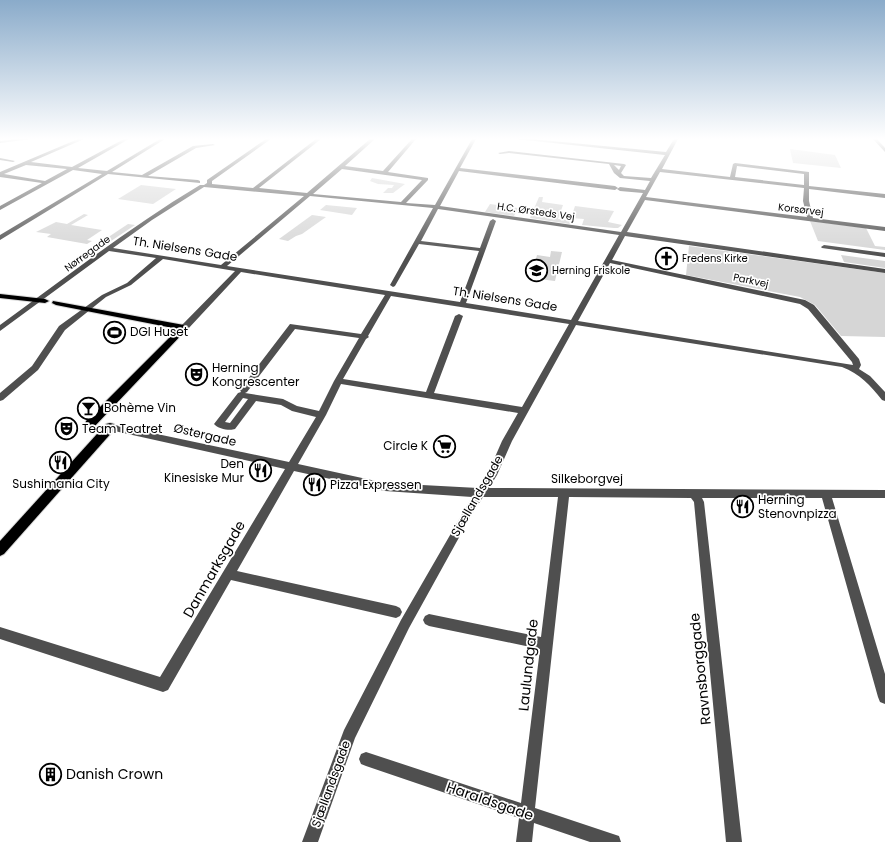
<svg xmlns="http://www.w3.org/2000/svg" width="885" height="842" viewBox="0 0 885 842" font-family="Poppins,sans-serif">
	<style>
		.green { fill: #d6d6d6 }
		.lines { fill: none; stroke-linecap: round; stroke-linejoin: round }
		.major-casing { stroke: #dbdbdb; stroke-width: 2 }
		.minor { fill: #4f4f4f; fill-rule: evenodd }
		.major { fill: #000; fill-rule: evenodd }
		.labels { text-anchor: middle; stroke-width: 3.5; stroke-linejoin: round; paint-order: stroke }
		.far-street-label { font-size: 10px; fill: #000; stroke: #fff }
		.far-poi-label { font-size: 10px; fill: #000; stroke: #fff; text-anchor: start }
		.street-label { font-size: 12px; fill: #000; stroke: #fff }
		.poi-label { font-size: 12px; fill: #000; stroke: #fff; text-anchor: start }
		.near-street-label { font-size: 14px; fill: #000; stroke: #fff }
		.near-poi-label { font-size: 14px; fill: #000; stroke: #fff; text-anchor: start }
	</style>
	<rect width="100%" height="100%" fill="#fff"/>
	<!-- green -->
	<g class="green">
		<polygon points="790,149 835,155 841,168 793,163"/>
		<polygon points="372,178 405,184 393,193 383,193 388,188 392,188 394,185 378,184 370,181"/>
		<polygon points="141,185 176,189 153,204 118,199"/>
		<polygon points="539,197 543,197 542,202 563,205 558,219 571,220 570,224 530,218"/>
		<polygon points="490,204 518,208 514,216 485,212"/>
		<polygon points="326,205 357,208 352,215 320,210"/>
		<polygon points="575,206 614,211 608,222 622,225 618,228 614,228 582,225 584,219 571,218"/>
		<polygon points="84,214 88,215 71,225 102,230 87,240 92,241 87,244 47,237 51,234 36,232 56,222 67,224"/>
		<polygon points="312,215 326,217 302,234 296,236 288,241 279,239"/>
		<polygon points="810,221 866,228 875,246 885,247 885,250 818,241"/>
		<polygon points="128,224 135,225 105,245 98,244"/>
		<polygon points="689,246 885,273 885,337 841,336 815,305 800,297 686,275"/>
		<polygon points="551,251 562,252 555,281 531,278 537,255 550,257"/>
		<polygon points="841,255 885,261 885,268 844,262"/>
	</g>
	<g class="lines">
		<defs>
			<g id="major">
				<polygon points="0,294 45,299 49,301 45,303 0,298"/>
				<polygon points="53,301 184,325 188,328 94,427 86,427 85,424 86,421 178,329 56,305 52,303"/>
				<polygon points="110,423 114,424 115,427 114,430 4,554 0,556 0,541 106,424"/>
			</g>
		</defs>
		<!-- major casing -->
		<use href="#major" class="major-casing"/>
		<!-- minor -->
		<g class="minor">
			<polygon points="17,139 31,139 0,143 0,141"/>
			<path d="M78 139H84L31 162 72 167 124 139H129L78 168 107 171 160 139H165L112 172 142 175 193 146 213 144 215 145 196 148 148 176 198 180 200 181V183L108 174 0 240V235L102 174 73 170 0 210V206L42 183 0 177V172ZM26 165 67 169 45 181 4 174Z"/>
			<path d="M266 139H271L212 181V184L253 188 316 139H321L259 188 307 193 370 139H375L345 166 383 171 412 139H416L388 172 428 178V180L406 203 435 205 472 139H476L460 168 615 186 618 188 615 190 459 171 440 206 621 232 643 193 620 191 617 189 620 187 645 190 650 181 620 178 614 173 609 164 509 153 500 154 498 153 509 151 624 164 626 165 621 173 624 176 651 178 665 155 516 139H531L666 152 674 139H678L662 169 730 177 733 164 735 163 809 172V186L885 194V198L809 189V201L813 218 885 227V231L645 200 627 232 885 269V273L625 236 612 260 805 300 814 305 859 359 861 365 859 369 870 376 885 392V401L882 400C870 385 860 374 842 367L576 325 512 441 497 475 489 488 885 490V498H832L885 674V704L880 702 878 697 822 498H702L704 502 742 842H726L694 502 691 498 569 497 535 808 619 836 621 842H590L534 823 532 842H516L519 818 366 766 361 764 359 759 361 754 366 752 521 803 540 649 429 626 425 624 423 620 425 616 429 614 541 637 558 497H483L472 514 409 628 355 738 318 842H302L344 730 401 620 472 497 385 491 294 471 237 571 396 606 400 608 402 612 400 616 396 618 231 580 168 690 163 692 0 639V627L160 677 285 469 110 430 107 429 105 427 107 425 110 424 289 462 316 417 292 411 281 405 256 401 235 429C230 431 218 429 214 424L238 393 241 392 240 390 241 388 290 324 361 334 385 295 241 272 187 330H184L180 328 181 326 235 271 163 259 131 285 106 297 65 330 38 370 3 400 0 401V393L32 366 59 326 102 295 127 283 156 258 109 251 0 331V325C66 277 130 227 200 185H204L207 183V180ZM614 165 621 166 619 170ZM737 166 804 174V185L735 177ZM342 169 422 180 401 202 313 194ZM660 172 804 188 803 201 807 217 646 197ZM204 187 304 196 221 265 113 248 152 220ZM310 196 433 208 390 285 393 287 395 286 419 244 479 251 460 302 227 266ZM438 209 619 235 571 320 466 303 496 221 493 219 490 221 480 248 421 241ZM610 263 800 304 808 309 852 362 853 365 578 321ZM391 296 569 324 522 407 434 393 463 316 459 314 455 316 426 392 343 379 366 339 369 337 368 336ZM295 329 359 338 334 381 319 411 297 406 283 399 245 393 247 392ZM341 384 518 413 502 441 488 473 478 488 385 483 298 464 326 415ZM243 398 248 399 230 423 225 422Z"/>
			<polygon points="873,139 877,139 885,148 885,152"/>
			<polygon points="0,158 15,161 13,162 0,160"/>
			<polygon points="824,245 885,253 885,257 822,248 821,247"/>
		</g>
		<!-- major -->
		<use href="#major" class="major"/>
	</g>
	<!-- sky -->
	<linearGradient id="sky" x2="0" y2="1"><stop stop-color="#8aabca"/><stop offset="0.54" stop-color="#fff"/><stop offset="1" stop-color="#fff" stop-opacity="0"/></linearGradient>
	<rect width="885" height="257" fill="url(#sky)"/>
	<!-- icons -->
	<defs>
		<symbol id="church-ring" viewBox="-11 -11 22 22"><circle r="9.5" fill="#fff" stroke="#000" stroke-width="1.5"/><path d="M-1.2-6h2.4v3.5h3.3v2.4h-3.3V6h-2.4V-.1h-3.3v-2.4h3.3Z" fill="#000"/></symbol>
		<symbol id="school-ring" viewBox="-11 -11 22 22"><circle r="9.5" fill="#fff" stroke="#000" stroke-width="1.5"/><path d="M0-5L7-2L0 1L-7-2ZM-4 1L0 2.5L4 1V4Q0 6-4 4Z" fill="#000"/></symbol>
		<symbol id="stadium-ring" viewBox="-11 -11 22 22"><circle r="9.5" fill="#fff" stroke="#000" stroke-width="1.5"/><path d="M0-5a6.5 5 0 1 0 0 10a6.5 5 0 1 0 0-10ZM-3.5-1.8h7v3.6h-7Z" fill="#000"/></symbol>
		<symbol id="theatre-ring" viewBox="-11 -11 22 22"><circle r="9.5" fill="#fff" stroke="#000" stroke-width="1.5"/><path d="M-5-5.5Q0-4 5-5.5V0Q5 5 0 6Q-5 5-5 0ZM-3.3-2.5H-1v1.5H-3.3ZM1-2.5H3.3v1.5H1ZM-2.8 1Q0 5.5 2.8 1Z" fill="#000"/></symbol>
		<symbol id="bar-ring" viewBox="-11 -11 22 22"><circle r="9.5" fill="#fff" stroke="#000" stroke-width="1.5"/><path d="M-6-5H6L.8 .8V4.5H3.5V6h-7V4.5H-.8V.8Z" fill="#000"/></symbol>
		<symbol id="supermarket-ring" viewBox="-11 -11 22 22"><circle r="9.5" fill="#fff" stroke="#000" stroke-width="1.5"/><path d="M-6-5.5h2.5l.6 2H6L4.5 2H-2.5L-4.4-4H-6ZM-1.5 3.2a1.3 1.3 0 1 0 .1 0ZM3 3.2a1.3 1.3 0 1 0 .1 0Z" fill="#000"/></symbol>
		<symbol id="restaurant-ring" viewBox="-11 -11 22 22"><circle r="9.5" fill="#fff" stroke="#000" stroke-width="1.5"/><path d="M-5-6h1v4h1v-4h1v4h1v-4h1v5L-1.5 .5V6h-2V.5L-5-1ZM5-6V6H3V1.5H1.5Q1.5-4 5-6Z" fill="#000"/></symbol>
		<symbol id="building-ring" viewBox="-11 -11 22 22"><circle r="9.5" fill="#fff" stroke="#000" stroke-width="1.5"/><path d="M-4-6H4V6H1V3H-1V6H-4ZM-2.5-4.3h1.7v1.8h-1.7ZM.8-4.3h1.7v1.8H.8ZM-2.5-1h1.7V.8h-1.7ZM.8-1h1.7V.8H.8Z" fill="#000"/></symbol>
	</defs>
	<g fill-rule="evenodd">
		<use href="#church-ring" x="654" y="246" width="25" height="25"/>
		<use href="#school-ring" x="524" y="258" width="25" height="25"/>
		<use href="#stadium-ring" x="102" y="320" width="25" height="25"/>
		<use href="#theatre-ring" x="184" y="362" width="25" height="25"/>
		<use href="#bar-ring" x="76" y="396" width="25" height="25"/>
		<use href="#theatre-ring" x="54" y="416" width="25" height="25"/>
		<use href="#supermarket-ring" x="432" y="434" width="25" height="25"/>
		<use href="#restaurant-ring" x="48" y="450" width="25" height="25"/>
		<use href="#restaurant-ring" x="248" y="458" width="25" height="25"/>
		<use href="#restaurant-ring" x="302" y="472" width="25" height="25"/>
		<use href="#restaurant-ring" x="730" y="494" width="25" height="25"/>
		<use href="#building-ring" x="38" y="762" width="25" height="25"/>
	</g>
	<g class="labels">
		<!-- far-street labels -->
		<g class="far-street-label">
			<text transform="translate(801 209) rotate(7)" y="4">Korsørvej</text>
			<text transform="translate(536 211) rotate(8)" y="4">H.C. Ørsteds Vej</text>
			<text transform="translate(87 253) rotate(-36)" y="4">Nørregade</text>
			<text transform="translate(751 280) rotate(12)" y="4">Parkvej</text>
		</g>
		<!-- far-poi labels -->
		<g class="far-poi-label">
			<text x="682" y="262">Fredens Kirke</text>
			<text x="552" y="274">Herning Friskole</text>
		</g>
		<!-- street labels -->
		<g class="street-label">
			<text transform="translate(185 249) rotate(9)" y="4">Th. Nielsens Gade</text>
			<text transform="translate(505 299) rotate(9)" y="4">Th. Nielsens Gade</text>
			<text transform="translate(205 435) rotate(13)" y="4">Østergade</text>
			<text x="587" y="483">Silkeborgvej</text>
			<text transform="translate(477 496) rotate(-60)" y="4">Sjællandsgade</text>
			<text transform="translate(331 784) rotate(-70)" y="4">Sjællandsgade</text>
		</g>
		<!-- poi labels -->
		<g class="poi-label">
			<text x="130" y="336">DGI Huset</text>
			<text x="212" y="372">Herning<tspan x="212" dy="14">Kongrescenter</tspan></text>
			<text x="104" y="412">Bohème Vin</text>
			<text x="82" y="433">Team Teatret</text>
			<text x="428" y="450" text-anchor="end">Circle K</text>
			<text x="244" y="468" text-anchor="end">Den<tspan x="244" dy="14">Kinesiske Mur</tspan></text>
			<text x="61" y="488" text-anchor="middle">Sushimania City</text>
			<text x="330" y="489">Pizza Expressen</text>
			<text x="758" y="504">Herning<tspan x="758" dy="14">Stenovnpizza</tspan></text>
		</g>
		<!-- near-street labels -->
		<g class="near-street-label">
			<text transform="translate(214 569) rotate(-60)" y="5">Danmarksgade</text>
			<text transform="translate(528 665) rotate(-84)" y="5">Laulundgade</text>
			<text transform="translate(700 669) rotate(-96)" y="5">Ravnsborggade</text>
			<text transform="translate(490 801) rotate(19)" y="5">Haraldsgade</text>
		</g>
		<!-- near-poi labels -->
		<g class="near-poi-label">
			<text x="66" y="779">Danish Crown</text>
		</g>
	</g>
</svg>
